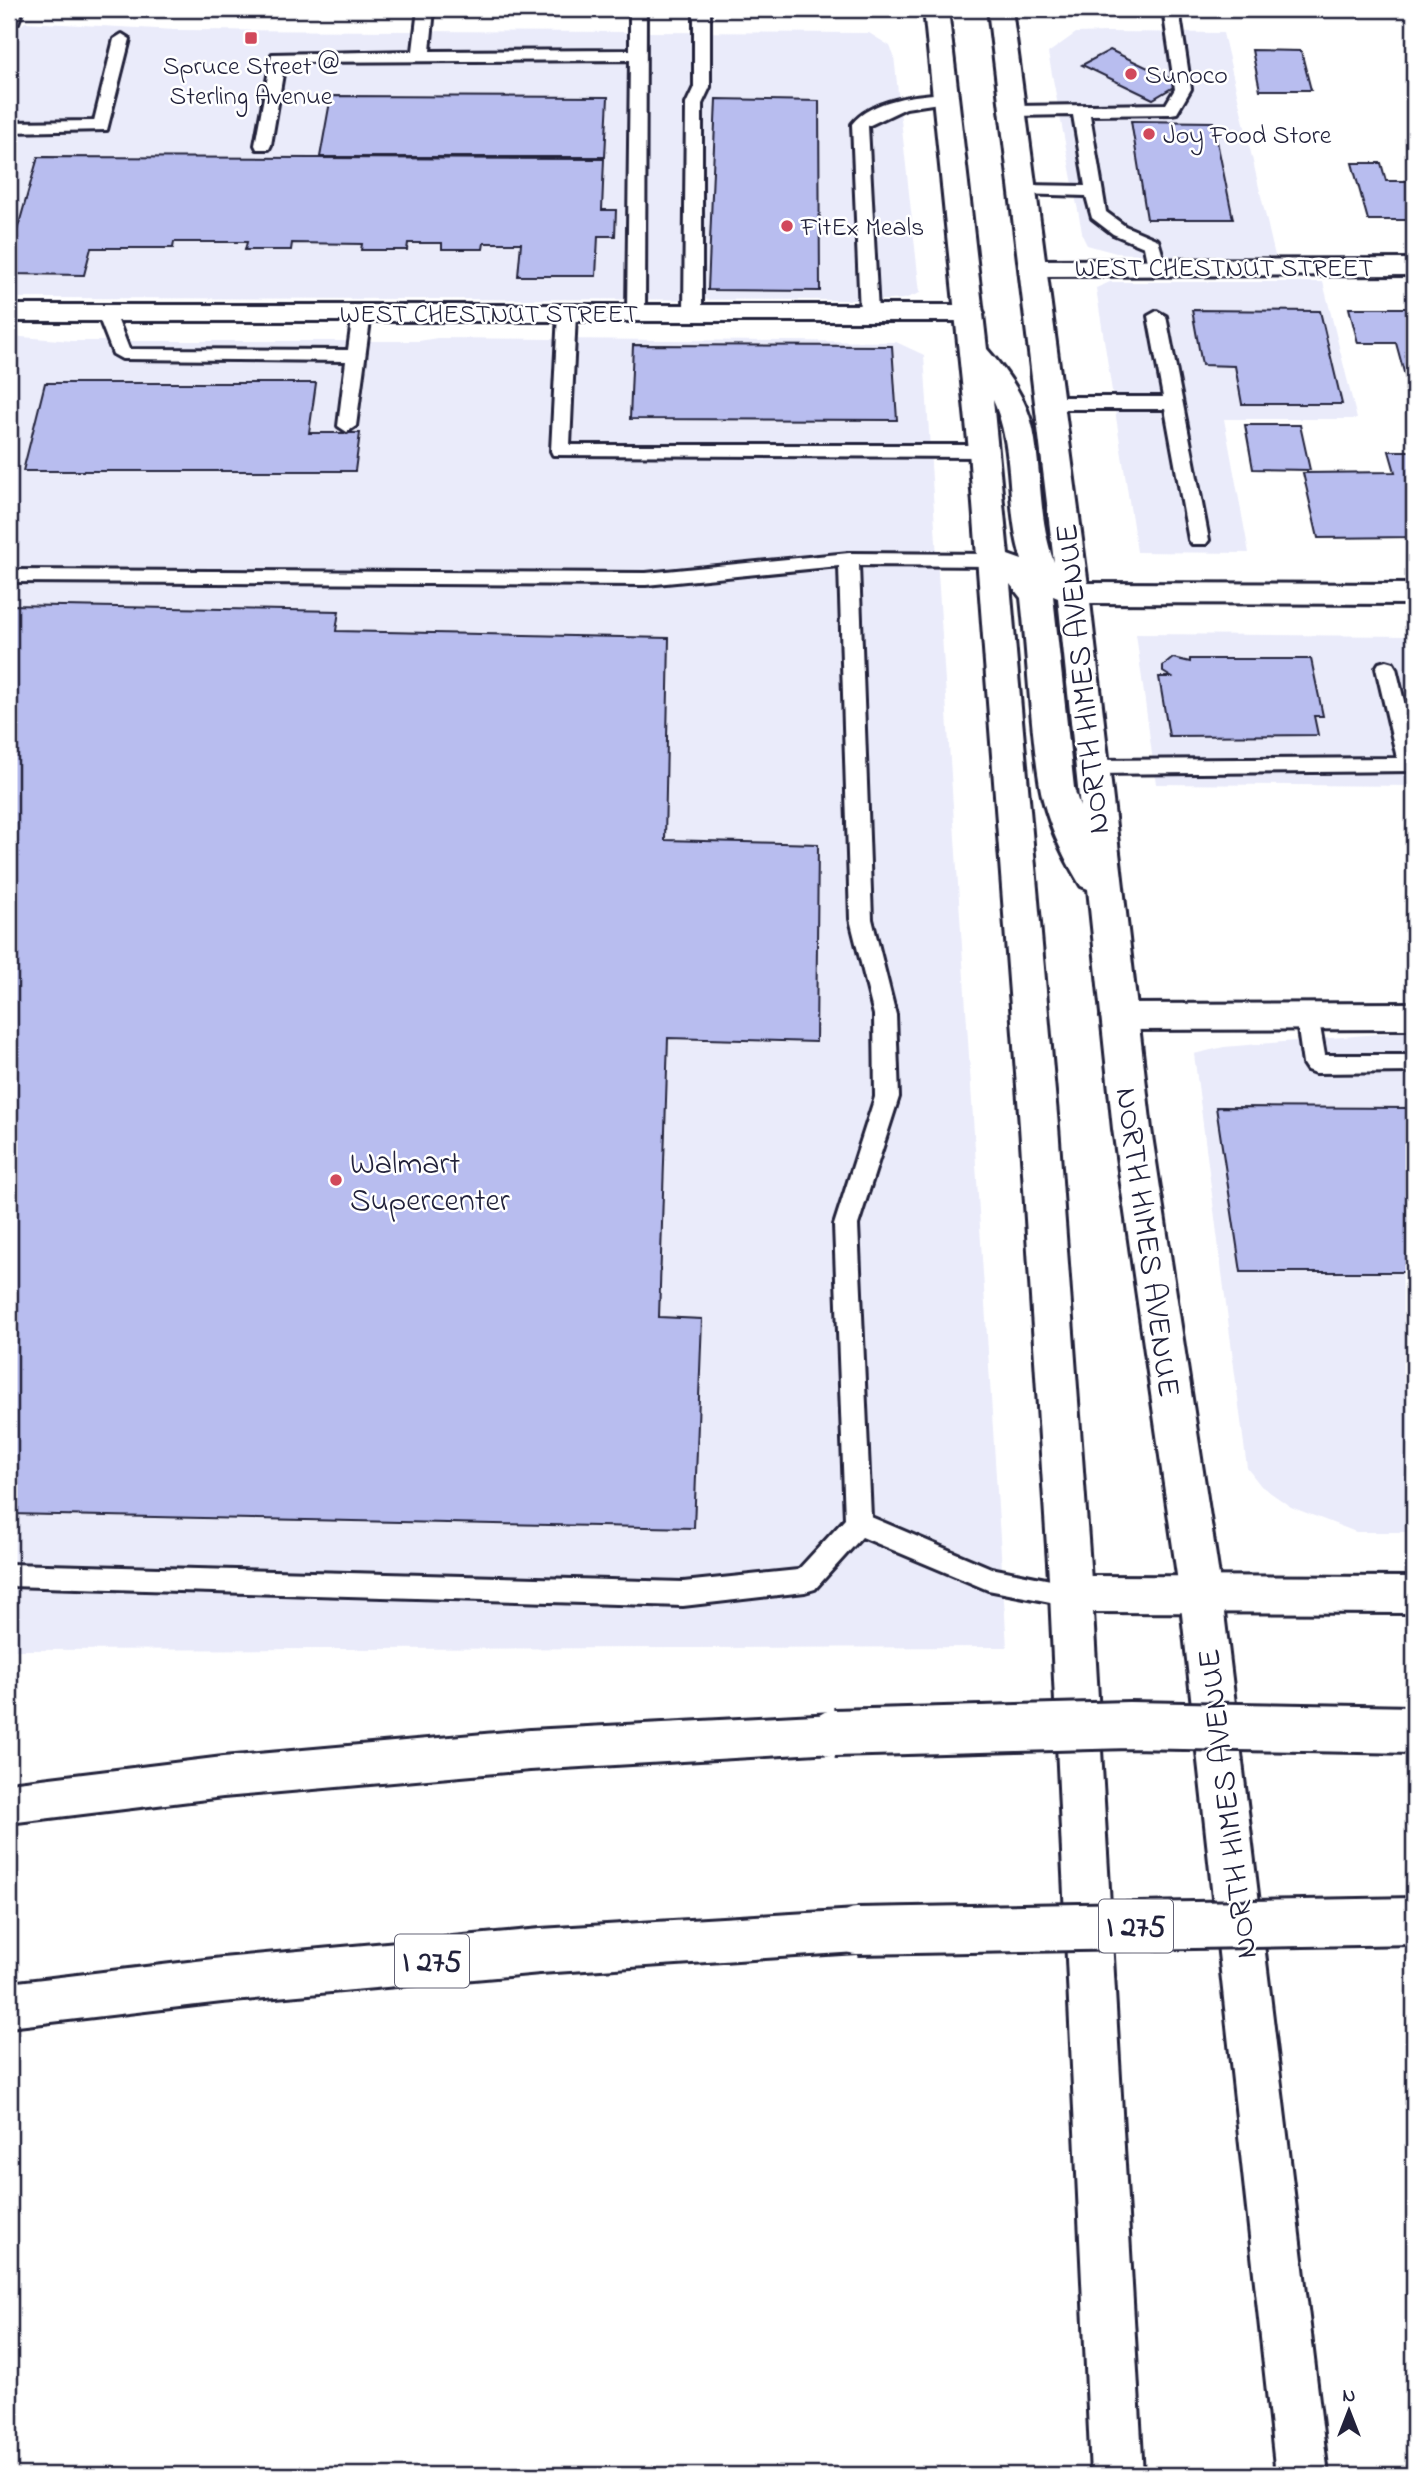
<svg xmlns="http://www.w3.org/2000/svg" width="1423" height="2484" viewBox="0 0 1423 2484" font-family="'Indie Flower',sans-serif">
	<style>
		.built { fill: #eaebfa }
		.building { fill: #b8bdef; stroke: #22223b; stroke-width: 2 }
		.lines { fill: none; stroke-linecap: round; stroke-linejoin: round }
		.service-casing { stroke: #22223b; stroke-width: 6 }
		.minor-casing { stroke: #22223b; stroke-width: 6 }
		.tertiary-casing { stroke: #22223b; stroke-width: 6 }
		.motorway-casing { stroke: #22223b; stroke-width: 6 }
		.service { fill: #fff; fill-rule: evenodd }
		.minor { fill: #fff; fill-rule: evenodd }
		.tertiary { fill: #fff; fill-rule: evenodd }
		.motorway { fill: #fff; fill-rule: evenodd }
		.motorway-bridge-casing { stroke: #22223b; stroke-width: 52; stroke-linecap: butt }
		.motorway-bridge { stroke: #fff; stroke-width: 46 }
		.poi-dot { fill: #d1495b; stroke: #fff; stroke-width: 2.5 }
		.labels { text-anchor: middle; stroke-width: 5; stroke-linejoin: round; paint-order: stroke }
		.far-poi-label { font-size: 26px; fill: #22223b; stroke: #fff; text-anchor: start }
		.far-street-label { font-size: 26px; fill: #22223b; stroke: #fff }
		.shield { fill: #fff; stroke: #646476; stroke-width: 2 }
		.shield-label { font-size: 30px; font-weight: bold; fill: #22223b }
		.street-label { font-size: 32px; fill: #22223b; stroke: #fff }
		.poi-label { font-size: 32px; fill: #22223b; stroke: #fff; text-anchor: start }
	</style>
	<rect width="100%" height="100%" fill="#fff"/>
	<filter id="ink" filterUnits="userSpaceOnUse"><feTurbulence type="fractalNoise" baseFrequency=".0143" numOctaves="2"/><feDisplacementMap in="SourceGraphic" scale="14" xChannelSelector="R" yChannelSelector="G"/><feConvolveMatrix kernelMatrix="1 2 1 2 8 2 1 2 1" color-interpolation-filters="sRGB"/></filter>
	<g filter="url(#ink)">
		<!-- built -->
		<g class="built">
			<polygon points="25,22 176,30 869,33 890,46 894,56 920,293 904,299 890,300 9,298 9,58 19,27"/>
			<polygon points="1108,32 1223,33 1275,256 1168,256 1116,253 1087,245 1083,237 1048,53 1076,33"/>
			<polygon points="1110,282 1323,282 1357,419 1224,419 1249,553 1137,552 1096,288"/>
			<polygon points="9,336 72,341 419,341 437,338 896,342 924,355 1007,1647 9,1650"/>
			<polygon points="1136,634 1414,636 1414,786 1156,784"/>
			<polygon points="1414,1031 1414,1532 1356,1532 1291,1507 1261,1486 1247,1468 1194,1054 1224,1047"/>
		</g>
		<!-- building -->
		<g class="building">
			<polygon points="1110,50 1180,83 1153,99 1082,65"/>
			<polygon points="1252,50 1301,51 1311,90 1260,90"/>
			<polygon points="331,96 608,97 605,157 320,157"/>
			<polygon points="716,99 819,101 820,291 708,290"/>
			<polygon points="1131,121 1213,122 1233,219 1147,219"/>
			<polygon points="38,157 604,159 602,210 616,210 615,236 598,236 596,276 518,276 521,243 484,243 483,249 442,249 442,243 408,243 407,250 361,250 362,244 292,243 291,250 245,250 247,242 174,242 173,248 91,248 84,275 9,274 9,259"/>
			<polygon points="1352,163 1381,163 1386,181 1414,181 1414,220 1368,220"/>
			<polygon points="1349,308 1414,308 1414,397 1411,398 1396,343 1358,343"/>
			<polygon points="1192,310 1320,311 1342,404 1242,404 1235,366 1202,365"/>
			<polygon points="633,345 892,346 897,420 630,419"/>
			<polygon points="45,383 316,383 309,433 360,433 355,471 23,471"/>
			<polygon points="1245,425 1300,425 1310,470 1253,469"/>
			<polygon points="1389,451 1414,451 1414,537 1318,538 1303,473 1395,472"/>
			<polygon points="9,605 339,611 336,631 669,638 665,840 818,844 816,1042 668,1038 659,1317 702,1319 694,1528 9,1514"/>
			<polygon points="1173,658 1190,662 1190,659 1311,659 1323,716 1314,716 1318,735 1169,736 1159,677 1171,677 1163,672 1163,666"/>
			<polygon points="1216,1107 1414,1108 1414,1272 1241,1272"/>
		</g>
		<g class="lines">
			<defs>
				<g id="service">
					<polygon points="418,9 434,9 430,51 630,50 630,9 646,9 645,313 642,317 636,318 627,313 630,60 285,62 271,145 269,149 257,149 255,145 272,54 413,51"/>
					<polygon points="694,9 710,9 710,87 702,104 702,313 693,318 684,313 686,104 694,87"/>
					<polygon points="1163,9 1179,9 1191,89 1177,113 1171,114 1090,115 1106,212 1125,226 1158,240 1166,267 1157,272 1148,267 1144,247 1113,234 1092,218 1086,196 1018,194 1015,190 1024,185 1085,186 1073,115 1013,116 1005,111 1013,106 1166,104 1175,89"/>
					<polygon points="122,34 130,39 107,130 9,132 9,122 94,121 114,39"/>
					<path d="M946 93 954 98 952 101 906 108 868 126 878 313 869 318 863 317 860 313 852 124C872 99 916 95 946 93Z"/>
					<polygon points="106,308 115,313 129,349 348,350 353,313 362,308 368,309 371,313 356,426 347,432 338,426 346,361 122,359 113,354 97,313"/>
					<polygon points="567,308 576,313 570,445 984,445 993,451 984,457 553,455 551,451 558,313"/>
					<polygon points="1157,311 1166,316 1209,540 1206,544 1192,544 1189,540 1165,409 1050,409 1041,403 1050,397 1163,397 1148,316"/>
					<polygon points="849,553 993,554 1000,556 1003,560 1000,564 993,566 859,565 872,919 896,1015 899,1097 858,1225 871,1517 991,1568 1081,1586 1084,1594 1081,1602 1071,1606 988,1590 862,1537 815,1589 805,1592 683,1606 9,1586 9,1564 683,1582 798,1570 845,1519 834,1225 875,1097 874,1015 850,919 839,566 646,585 9,582 9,570 646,573"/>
					<polygon points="1386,661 1393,663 1396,668 1414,743 1414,771 1091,774 1084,772 1080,767 1084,762 1091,760 1397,758 1376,668 1379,663"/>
					<polygon points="1307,1007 1315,1009 1318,1015 1325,1055 1414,1055 1414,1072 1315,1073 1307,1070 1303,1064 1296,1015 1299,1009"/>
				</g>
				<g id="minor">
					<polygon points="9,9 23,9 18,23 9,25"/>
					<polygon points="1414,259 1414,275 1034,276 1024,274 1020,268 1024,262 1034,260"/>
					<polygon points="9,305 970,305 980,307 984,313 980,319 970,321 9,321"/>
					<polygon points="1073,583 1414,584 1414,604 1073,603 1062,600 1057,593 1062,586"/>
					<polygon points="1414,1003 1414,1029 1119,1030 1106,1026 1101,1017 1106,1008 1119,1004"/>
					<polygon points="1071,1576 1414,1577 1414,1613 1071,1612 1056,1607 1050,1594 1056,1581"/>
				</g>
				<path id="tertiary" d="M924 9H948L987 349C1007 372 1027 399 1033 429 1042 473 1038 519 1054 562L988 9H1012L1089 593 1151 1129 1222 1596 1328 2475H1276L1180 1596 1113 1129 1088 889 1081 886C1063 857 1046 820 1040 786 1030 725 1028 660 1021 598L1010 584 1058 1126 1092 1594 1143 2475H1091L1050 1594 1020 1126 969 451ZM993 400C1016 450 1005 508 1022 560L1008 555ZM1053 596 1058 598 1080 807 1074 788Z"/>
				<g id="motorway">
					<polygon points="834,1714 850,1719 856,1733 850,1747 834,1752 530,1770 223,1797 9,1823 9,1783 223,1757 530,1730"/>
					<polygon points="857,1910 873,1916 880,1931 873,1946 857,1952 540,1973 222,2002 9,2027 9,1983 222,1958 540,1929"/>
				</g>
			</defs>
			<!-- service casing -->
			<use href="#service" class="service-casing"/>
			<!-- minor casing -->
			<use href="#minor" class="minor-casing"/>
			<!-- tertiary casing -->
			<use href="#tertiary" class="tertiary-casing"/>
			<!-- motorway casing -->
			<use href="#motorway" class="motorway-casing"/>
			<!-- service -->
			<use href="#service" class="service"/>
			<!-- minor -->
			<use href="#minor" class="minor"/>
			<!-- tertiary -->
			<use href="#tertiary" class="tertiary"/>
			<!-- motorway -->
			<use href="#motorway" class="motorway"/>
			<defs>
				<g id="motorway-bridge">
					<polyline points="834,1733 1129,1725 1414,1730"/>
					<polyline points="857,1931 1414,1921"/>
				</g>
			</defs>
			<!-- motorway-bridge casing -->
			<use href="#motorway-bridge" class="motorway-bridge-casing"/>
			<!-- motorway-bridge -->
			<use href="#motorway-bridge" class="motorway-bridge"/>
		</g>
	</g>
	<!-- markers -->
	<g class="poi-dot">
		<rect x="244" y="31" width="14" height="14" rx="3.5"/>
		<circle cx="1131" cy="74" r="7"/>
		<circle cx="1149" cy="134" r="7"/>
		<circle cx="787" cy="226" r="7"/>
		<circle cx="336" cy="1180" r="7"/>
	</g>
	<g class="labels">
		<!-- far-poi labels -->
		<g class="far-poi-label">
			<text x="251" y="74" text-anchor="middle">Spruce Street @<tspan x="251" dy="30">Sterling Avenue</tspan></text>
			<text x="1145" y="83">Sunoco</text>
			<text x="1163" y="143">Joy Food Store</text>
			<text x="801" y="235">FitEx Meals</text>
		</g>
		<!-- far-street labels -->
		<g class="far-street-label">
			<text x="1224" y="276">WEST CHESTNUT STREET</text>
			<text x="489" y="322">WEST CHESTNUT STREET</text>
		</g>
		<!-- shield labels -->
		<g class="shield">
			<rect x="1099" y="1899.5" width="74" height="53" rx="5"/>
			<rect x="395" y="1934.5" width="74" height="53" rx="5"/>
		</g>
		<g class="shield-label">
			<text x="1136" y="1936">I 275</text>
			<text x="432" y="1971">I 275</text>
		</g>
		<!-- street labels -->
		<g class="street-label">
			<text transform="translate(1081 679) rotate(-96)" y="11">NORTH HIMES AVENUE</text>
			<text transform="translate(1149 1242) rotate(82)" y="11">NORTH HIMES AVENUE</text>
			<text transform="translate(1226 1804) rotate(-97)" y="11">NORTH HIMES AVENUE</text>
		</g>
		<!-- poi labels -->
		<g class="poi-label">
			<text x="350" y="1173">Walmart<tspan x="350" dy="37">Supercenter</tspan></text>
		</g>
	</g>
	<!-- margin -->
	<rect width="1423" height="2484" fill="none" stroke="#fff" stroke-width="35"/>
	<rect x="18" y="18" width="1388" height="2449" fill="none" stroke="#22223b" stroke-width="2.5" filter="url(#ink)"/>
	<!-- north arrow -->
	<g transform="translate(1349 2411)" stroke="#ffffff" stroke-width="5" paint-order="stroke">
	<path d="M0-5L12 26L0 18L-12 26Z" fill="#22223b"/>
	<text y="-10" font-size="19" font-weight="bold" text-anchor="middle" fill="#22223b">N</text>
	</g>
</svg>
